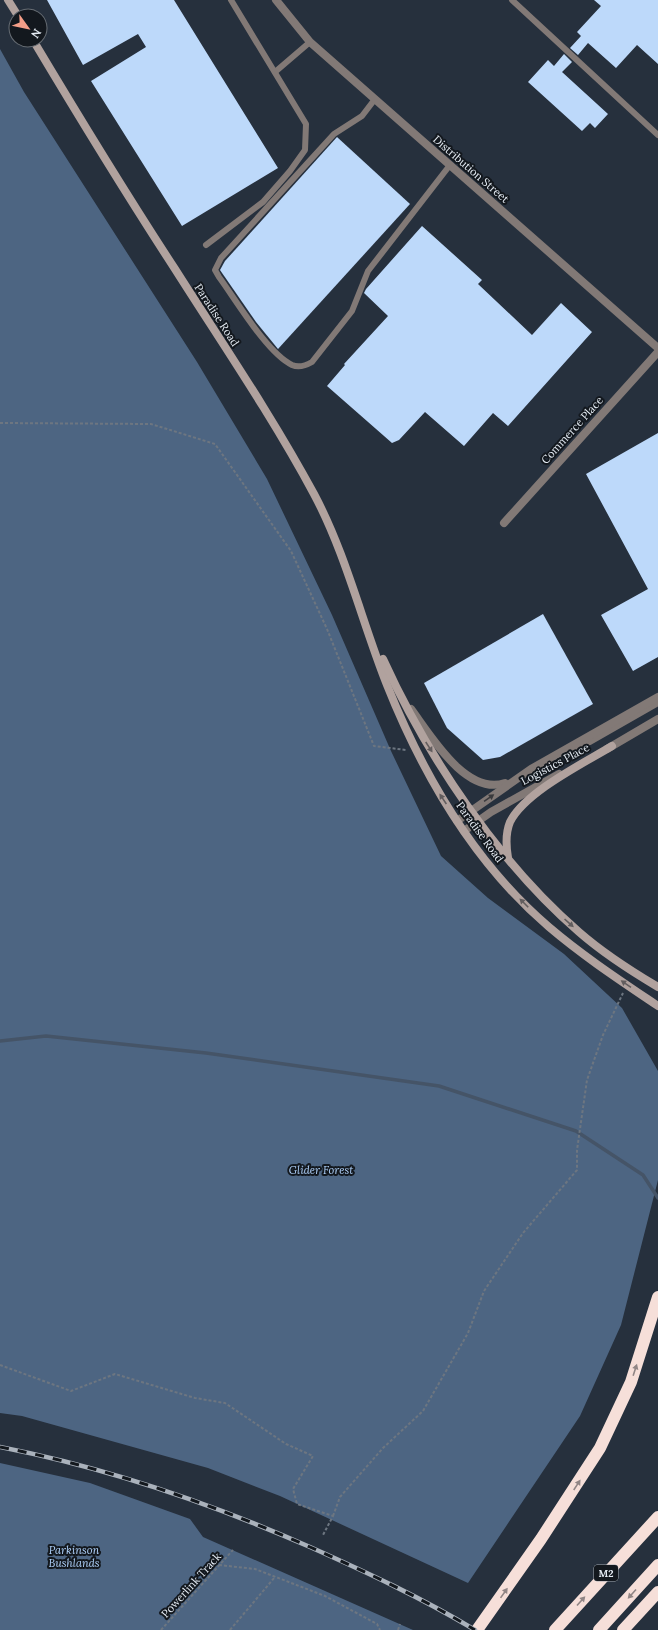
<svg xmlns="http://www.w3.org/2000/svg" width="658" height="1630" viewBox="0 0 658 1630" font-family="Lora,serif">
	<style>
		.forest { fill: #4d6582 }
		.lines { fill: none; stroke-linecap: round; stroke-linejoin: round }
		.stream { stroke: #455467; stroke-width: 3.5 }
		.building { fill: #bdd9fa }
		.path { stroke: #6d7681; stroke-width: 2; stroke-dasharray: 3 2; stroke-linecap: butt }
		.lane { stroke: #827976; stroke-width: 6 }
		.street { stroke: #827976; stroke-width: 8 }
		.secondary { stroke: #b1a29e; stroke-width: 8 }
		.highway { stroke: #f6dfd9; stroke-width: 12 }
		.rail-casing { stroke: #aab2bc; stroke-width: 4.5 }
		.rail { stroke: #13181e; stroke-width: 3; stroke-dasharray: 9; stroke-linecap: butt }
		.oneway { fill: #625d5e }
		.oneway2 { fill: #3a3a3d }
		.oneway3 { fill: #908585 }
		.labels { text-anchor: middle; stroke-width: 4; stroke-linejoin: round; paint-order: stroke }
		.shield { fill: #13181e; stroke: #a6acb4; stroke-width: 1 }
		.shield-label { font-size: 10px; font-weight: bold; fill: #e5ecf4 }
		.street-label { font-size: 11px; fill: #e5ecf4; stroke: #13181e }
		.park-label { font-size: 11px; font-style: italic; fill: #b0d2fb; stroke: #13181e }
	</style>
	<rect width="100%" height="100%" fill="#26303d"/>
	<!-- forest -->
	<g class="forest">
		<polygon points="0,49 24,92 197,362 267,479 332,615 391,751 441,856 488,898 564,954 622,1008 658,1071 658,1180 621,1325 580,1416 468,1583 280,1496 208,1468 22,1416 0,1413"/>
		<polygon points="0,1463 90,1483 190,1519 203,1537 413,1630 0,1630"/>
	</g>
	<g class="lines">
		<!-- stream -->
		<polyline class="stream" points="0,1041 46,1036 206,1053 439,1086 576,1131 643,1175 658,1198"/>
	</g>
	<!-- building -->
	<g class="building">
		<polygon points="47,0 174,0 278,168 182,226 91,81 146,47 138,34 83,65"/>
		<polygon points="594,0 658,0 658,64 637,45 616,68 588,43 578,55 570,48 581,36 577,32 601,6"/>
		<polygon points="564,54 572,62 562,72 608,114 595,128 590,123 582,131 528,82 548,60 554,66"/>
		<polygon points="337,137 410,204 278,349 256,322 220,270 225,261"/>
		<polygon points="422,226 482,280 478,284 532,335 561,303 592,332 508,426 493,413 464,446 425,412 399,440 392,443 327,386 345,365 344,364 388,316 364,293 366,289"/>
		<polygon points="658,433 658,657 633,671 601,615 648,589 586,474"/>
		<polygon points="543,614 593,704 500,757 483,760 447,728 424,683"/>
	</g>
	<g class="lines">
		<!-- path -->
		<g class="path">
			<polyline points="0,423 151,424 215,444 291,551 327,629 374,746 406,750"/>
			<polyline points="0,1365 71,1391 115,1374 195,1398 225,1403 286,1444 313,1456 293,1489 297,1504 333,1516 323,1535"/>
			<polyline points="333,1516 340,1497 383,1448 423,1411 468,1333 484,1291 523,1233 577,1170 577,1150 587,1080 603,1035 623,993"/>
			<polyline points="219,1565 255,1569 325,1596 377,1624 380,1630"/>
			<polyline points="161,1630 233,1550"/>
			<polyline points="230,1630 275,1577"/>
			<polyline points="398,1630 400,1624"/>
		</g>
		<!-- lane -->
		<g class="lane">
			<polyline points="512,0 658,135"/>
			<polyline points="275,72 310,42"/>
			<path d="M375 99 362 116 334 134 221 258 215 270 219 277C236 300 267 353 292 365 299 368 305 366 312 362L352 311 368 271 450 165"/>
			<polyline points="206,245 263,202 290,171 305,150 306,124 231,0"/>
			<polyline points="574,748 590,742 658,703"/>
		</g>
		<!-- street -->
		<g class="street">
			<polyline points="276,0 310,42 658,348"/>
			<polyline points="504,523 658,352"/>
			<path d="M411 709C431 736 466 796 505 783"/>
			<polyline points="607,749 658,719"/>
			<polyline points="457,821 531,769 658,697"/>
			<polyline points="464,831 491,812 559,774"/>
		</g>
		<!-- secondary -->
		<g class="secondary">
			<polyline points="8,0 18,16"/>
			<path d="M33 40C79 117 126 194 175 269 222 343 272 416 314 494 346 554 362 622 387 685 423 775 474 863 549 927 583 956 621 981 658 1006"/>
			<path d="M383 659C427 756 498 862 579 932 603 953 631 971 658 987"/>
			<path d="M508 858C506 846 505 834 510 822 525 792 584 763 612 746"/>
		</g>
		<!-- highway -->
		<g class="highway">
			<polyline points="477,1630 541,1539 600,1448 631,1382 658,1297"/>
			<polyline points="555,1630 658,1517"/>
			<polyline points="599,1630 658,1565"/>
			<polyline points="623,1630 658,1592"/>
		</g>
		<defs>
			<path id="rail" d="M0 1447C108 1468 210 1503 310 1547 366 1572 422 1598 475 1630"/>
		</defs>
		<!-- rail casing -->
		<use href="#rail" class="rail-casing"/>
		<!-- rail -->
		<use href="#rail" class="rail"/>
	</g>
	<!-- one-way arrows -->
	<defs><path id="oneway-solid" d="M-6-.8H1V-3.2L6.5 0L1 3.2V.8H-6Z"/></defs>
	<g class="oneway">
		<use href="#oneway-solid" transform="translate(429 747) rotate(57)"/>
		<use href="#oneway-solid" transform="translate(443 799) rotate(-124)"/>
		<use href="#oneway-solid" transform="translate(524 903) rotate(-135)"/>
		<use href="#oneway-solid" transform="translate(569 923) rotate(42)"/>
		<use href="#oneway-solid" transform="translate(626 984) rotate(-146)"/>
	</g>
	<use class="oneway2" href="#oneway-solid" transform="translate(489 798) rotate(-35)"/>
	<g class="oneway3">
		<use href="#oneway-solid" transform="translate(635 1370) rotate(-72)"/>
		<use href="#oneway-solid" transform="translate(577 1485) rotate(-57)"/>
		<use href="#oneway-solid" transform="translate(504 1593) rotate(-55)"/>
		<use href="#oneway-solid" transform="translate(632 1594) rotate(132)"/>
		<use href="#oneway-solid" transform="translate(581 1601) rotate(-48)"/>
	</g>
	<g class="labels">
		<!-- shield labels -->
		<rect class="shield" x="594" y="1565" width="24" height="16" rx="3"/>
		<g class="shield-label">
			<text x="606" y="1577">M2</text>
		</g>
		<!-- street labels -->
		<g class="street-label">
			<text transform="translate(471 169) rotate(41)" y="4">Distribution Street</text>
			<text transform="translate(217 315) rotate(57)" y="4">Paradise Road</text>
			<text transform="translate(572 430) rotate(-48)" y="4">Commerce Place</text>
			<text transform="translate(555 764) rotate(-28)" y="4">Logistics Place</text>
			<text transform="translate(480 832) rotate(54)" y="4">Paradise Road</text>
			<text transform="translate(191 1585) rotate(-48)" y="4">Powerlink Track</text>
		</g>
		<!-- park labels -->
		<g class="park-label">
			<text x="321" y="1174">Glider Forest</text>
			<text x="74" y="1554">Parkinson<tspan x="74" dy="13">Bushlands</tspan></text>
		</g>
	</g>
	<!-- north arrow -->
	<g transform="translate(28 28) rotate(123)"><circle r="19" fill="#13181e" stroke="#676d74"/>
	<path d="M0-3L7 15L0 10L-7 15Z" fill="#f49e88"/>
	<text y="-6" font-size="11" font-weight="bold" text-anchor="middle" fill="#e5ecf4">N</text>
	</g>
</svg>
